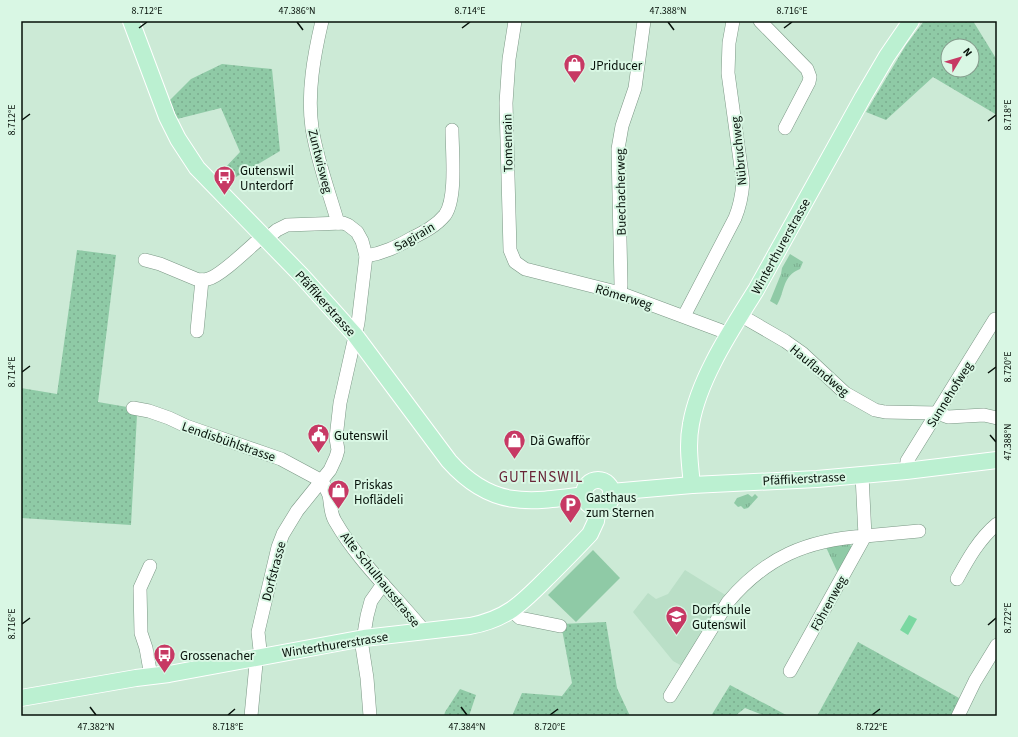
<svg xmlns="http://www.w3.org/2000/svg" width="1018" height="737" viewBox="0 0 1018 737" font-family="'Source Sans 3',sans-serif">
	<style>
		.built { fill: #badfc7 }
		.grass { fill: url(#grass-dots); fill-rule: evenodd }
		.park { fill: url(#park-tufts) }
		.garden { fill: #8fcaa6 }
		.water { fill: #7ad8a1 }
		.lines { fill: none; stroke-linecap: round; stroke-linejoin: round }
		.minor-casing { stroke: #7b9785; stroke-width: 14 }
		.major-casing { stroke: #fff; stroke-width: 18 }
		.minor { stroke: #fff; stroke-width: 13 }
		.major { stroke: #bbf0d1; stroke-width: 16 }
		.ticks { fill: none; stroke: #061009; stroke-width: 1.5 }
		.labels { text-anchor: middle; stroke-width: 4; stroke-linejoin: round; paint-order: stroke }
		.poi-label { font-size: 13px; fill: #061009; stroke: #d9f7e4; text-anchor: start }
		.street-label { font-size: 13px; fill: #061009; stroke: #d9f7e4 }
		.quarter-label { font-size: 15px; letter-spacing: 1px; fill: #692437; stroke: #d9f7e4 }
		.neatline { fill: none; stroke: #061009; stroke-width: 1.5 }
		.ticks-label { font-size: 10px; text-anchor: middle; fill: #061009 }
	</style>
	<defs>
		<pattern id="grass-dots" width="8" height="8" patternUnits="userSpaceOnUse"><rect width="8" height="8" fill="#8fcaa6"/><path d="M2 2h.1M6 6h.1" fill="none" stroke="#7aac8e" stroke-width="1.8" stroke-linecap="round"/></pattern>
		<pattern id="park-tufts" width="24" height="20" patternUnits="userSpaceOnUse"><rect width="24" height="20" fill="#8fcaa6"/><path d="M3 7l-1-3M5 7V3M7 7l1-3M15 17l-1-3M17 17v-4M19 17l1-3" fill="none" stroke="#7aac8e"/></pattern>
	</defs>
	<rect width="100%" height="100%" fill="#ccead6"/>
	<!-- built -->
	<polygon class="built" points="685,570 727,596 682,666 673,661 633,612 648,593 656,599 668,594"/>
	<!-- grass -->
	<g class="grass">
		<path d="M924 21H973L997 60V115L933 77 886 120 866 112 906 45ZM948 46H972V70H948Z"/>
		<polygon points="222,64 272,69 280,151 231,180 222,171 240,152 221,108 177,119 169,101 191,79"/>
		<polygon points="77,250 116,255 98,402 133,408 137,415 131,525 21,518 21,388 57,394"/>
		<polygon points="606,622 617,688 630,716 512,716 522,693 562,696 572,683 561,624"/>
		<polygon points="858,642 959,698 953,716 817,716"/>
		<polygon points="730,685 788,716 765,716 745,708 735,716 711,716"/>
		<polygon points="460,689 476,695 469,716 444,716 445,712"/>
	</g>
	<!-- park -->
	<g class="park">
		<path d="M790 254 803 262 800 269C782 276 785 292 777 305L770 301 781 274 782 268Z"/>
		<polygon points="748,494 752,497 755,494 758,497 748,508 744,509 741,506 738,507 734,503 737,498"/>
		<polygon points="849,544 852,547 840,572 837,571 825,545"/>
	</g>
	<!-- garden -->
	<polygon class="garden" points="593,550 620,578 576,622 548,595"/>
	<!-- water -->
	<polygon class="water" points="909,615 917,619 908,635 900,630"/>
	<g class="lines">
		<defs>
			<g id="minor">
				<path d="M322 21C314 55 307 93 312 128 317 160 329 192 338 223"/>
				<polyline points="515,21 509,59 506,103 510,250 515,262 525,269 620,293 730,334"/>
				<polyline points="760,21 807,69 810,77 809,82 785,128"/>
				<path d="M366 256C384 253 396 247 412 238 424 232 436 226 445 215 457 198 452 151 452 130"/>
				<path d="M145 260 160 264 196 279C200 280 204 280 208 279 221 276 251 246 263 236"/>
				<polyline points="620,293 621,285 618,149 622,126 635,88 644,21"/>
				<polyline points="740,315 785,341 802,353 845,393 875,410 885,412 937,413 948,417 984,415 997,418"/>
				<path d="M684 316 735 218C740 206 742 195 743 182L728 73 729 43 733 21"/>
				<polyline points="197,331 202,280"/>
				<polyline points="133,408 149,411 169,418 186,426 281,459 322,481"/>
				<polyline points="906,471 907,461 995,319"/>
				<path d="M322 481C324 485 327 490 329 495 331 504 330 513 335 521 358 561 392 592 420 626L423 632"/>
				<polyline points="150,566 140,588 141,633 146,648 151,676"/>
				<path d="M957 579C968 559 979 539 997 524"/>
				<polyline points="512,611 520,618 560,626"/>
				<polyline points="790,671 865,536 919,531"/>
				<path d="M670 696 728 602C766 557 807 540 865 536L862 475"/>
				<polyline points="251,716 256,664 260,650 258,632 278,547 283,534 297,511 330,470 336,457 338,450 336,438 340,403 358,323 366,256 362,241 357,232 348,225 343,223 287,225 277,230 266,239"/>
				<polyline points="370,716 367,678 362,646 367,616 371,601 383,584"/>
				<polyline points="958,716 975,681 997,645"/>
			</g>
			<g id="major">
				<path d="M131 21 167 117 178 139 197 168 302 276 355 335 449 461C491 508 527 503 584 495"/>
				<circle cx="598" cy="494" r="14"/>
				<path d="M692 485C690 465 687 444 691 424 699 378 732 329 756 290L863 97 887 56 911 21"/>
				<polyline points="611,492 692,485 817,479 906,471 997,460"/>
				<path d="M21 698 136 678 169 674 364 638 470 626C508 619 523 602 549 576 563 562 577 548 590 534L596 521 598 507"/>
			</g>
		</defs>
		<!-- minor casing -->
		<use href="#minor" class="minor-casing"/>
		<!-- major casing -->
		<use href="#major" class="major-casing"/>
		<!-- minor -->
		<use href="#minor" class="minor"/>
		<!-- major -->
		<use href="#major" class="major"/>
	</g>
	<!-- ticks -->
	<path class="ticks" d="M297 22 303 30M668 22 674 30M139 28 147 22M462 28 470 22M784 28 792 22M22 120 30 114M988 121 996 115M22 372 30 366M988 373 996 367M990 435 996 442M22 624 30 618M988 625 996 618M90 707 96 715M461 707 467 715M228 715 235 709M550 715 558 709M872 715 880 709"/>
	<!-- icons -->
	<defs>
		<symbol id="shop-pin" viewBox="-11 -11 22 30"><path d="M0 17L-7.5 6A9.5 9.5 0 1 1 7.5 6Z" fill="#c73964" stroke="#d9f7e4"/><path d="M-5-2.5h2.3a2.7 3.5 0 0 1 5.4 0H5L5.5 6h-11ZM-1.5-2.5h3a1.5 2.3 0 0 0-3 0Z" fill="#fff"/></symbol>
		<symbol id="bus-pin" viewBox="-11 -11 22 30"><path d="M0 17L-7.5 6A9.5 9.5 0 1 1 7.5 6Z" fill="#c73964" stroke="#d9f7e4"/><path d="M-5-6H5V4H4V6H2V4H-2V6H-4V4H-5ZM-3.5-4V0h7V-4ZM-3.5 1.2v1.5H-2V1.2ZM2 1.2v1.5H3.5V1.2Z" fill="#fff"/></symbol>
		<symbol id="civic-pin" viewBox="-11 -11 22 30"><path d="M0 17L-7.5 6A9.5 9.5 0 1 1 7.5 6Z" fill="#c73964" stroke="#d9f7e4"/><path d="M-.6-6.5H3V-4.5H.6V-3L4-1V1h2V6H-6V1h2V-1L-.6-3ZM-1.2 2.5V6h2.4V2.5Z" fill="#fff"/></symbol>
		<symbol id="parking-pin" viewBox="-11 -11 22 30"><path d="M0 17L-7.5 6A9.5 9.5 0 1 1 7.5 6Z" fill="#c73964" stroke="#d9f7e4"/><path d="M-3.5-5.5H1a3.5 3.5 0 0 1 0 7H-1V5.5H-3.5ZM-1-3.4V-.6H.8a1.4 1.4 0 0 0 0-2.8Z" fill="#fff"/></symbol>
		<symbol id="school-pin" viewBox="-11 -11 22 30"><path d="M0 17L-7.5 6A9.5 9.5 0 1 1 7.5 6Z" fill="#c73964" stroke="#d9f7e4"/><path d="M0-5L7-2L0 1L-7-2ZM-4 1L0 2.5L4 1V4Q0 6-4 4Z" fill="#fff"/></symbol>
	</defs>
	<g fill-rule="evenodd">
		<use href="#shop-pin" x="562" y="52" width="25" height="34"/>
		<use href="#bus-pin" x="212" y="164" width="25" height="34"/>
		<use href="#civic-pin" x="306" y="422" width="25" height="34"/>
		<use href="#shop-pin" x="502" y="428" width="25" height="34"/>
		<use href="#shop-pin" x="326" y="478" width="25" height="34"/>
		<use href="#parking-pin" x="558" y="492" width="25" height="34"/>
		<use href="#school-pin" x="664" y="604" width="25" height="34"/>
		<use href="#bus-pin" x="152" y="642" width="25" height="34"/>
	</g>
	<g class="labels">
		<!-- poi labels -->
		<g class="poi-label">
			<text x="590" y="70">JPriducer</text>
			<text x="240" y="175">Gutenswil<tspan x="240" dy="15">Unterdorf</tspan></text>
			<text x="334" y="440">Gutenswil</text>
			<text x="530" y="445">Dä Gwafför</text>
			<text x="354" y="489">Priskas<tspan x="354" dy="15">Hoflädeli</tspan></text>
			<text x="586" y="502">Gasthaus<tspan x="586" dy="15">zum Sternen</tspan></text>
			<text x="692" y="614">Dorfschule<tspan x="692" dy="15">Gutenswil</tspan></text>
			<text x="180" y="660">Grossenacher</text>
		</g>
		<!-- street labels -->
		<g class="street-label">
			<text transform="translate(507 143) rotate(-91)" y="5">Tomenrain</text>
			<text transform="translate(738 151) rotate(-96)" y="5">Nübruchweg</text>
			<text transform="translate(321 161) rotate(76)" y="5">Zuntwisweg</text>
			<text transform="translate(620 192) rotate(-91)" y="5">Buechacherweg</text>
			<text transform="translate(414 236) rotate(-30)" y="5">Sagirain</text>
			<text transform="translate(780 246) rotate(-61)" y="5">Winterthurerstrasse</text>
			<text transform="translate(624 296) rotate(17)" y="5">Römerweg</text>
			<text transform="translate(326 303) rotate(48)" y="5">Pfäffikerstrasse</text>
			<text transform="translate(820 370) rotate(40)" y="5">Hauflandweg</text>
			<text transform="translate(949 394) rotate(-58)" y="5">Sunnehofweg</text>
			<text transform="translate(229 441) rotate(19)" y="5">Lendisbühlstrasse</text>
			<text transform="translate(804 478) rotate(-3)" y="5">Pfäffikerstrasse</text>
			<text transform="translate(273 571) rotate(-75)" y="5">Dorfstrasse</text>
			<text transform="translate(381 579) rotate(51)" y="5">Alte Schulhausstrasse</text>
			<text transform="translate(828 603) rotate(-61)" y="5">Föhrenweg</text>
			<text transform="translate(335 644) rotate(-9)" y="5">Winterthurerstrasse</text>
		</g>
		<!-- quarter labels -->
		<g class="quarter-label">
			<text x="541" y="482">GUTENSWIL</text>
		</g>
	</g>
	<!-- border -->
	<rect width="1018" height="737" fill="none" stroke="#d9f7e4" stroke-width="44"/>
	<!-- north arrow -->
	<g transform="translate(960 58) rotate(52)"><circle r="19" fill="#d9f7e4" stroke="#859b8c"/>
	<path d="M0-3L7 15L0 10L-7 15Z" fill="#c73964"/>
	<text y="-6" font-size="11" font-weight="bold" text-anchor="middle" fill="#061009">N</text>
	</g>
	<rect x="22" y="22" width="974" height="693" class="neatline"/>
	<g class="ticks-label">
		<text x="147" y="14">8.712°E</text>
		<text x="297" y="14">47.386°N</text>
		<text x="470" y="14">8.714°E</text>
		<text x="668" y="14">47.388°N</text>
		<text x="792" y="14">8.716°E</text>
		<text transform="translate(1007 115) rotate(-90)" y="4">8.718°E</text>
		<text transform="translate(11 120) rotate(-90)" y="4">8.712°E</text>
		<text transform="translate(1007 367) rotate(-90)" y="4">8.720°E</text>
		<text transform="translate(11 372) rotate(-90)" y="4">8.714°E</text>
		<text transform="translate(1007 442) rotate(-90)" y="4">47.388°N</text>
		<text transform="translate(1007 618) rotate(-90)" y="4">8.722°E</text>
		<text transform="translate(11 624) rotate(-90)" y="4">8.716°E</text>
		<text x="96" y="730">47.382°N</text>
		<text x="228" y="730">8.718°E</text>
		<text x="467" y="730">47.384°N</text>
		<text x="550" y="730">8.720°E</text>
		<text x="872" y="730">8.722°E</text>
	</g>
</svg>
